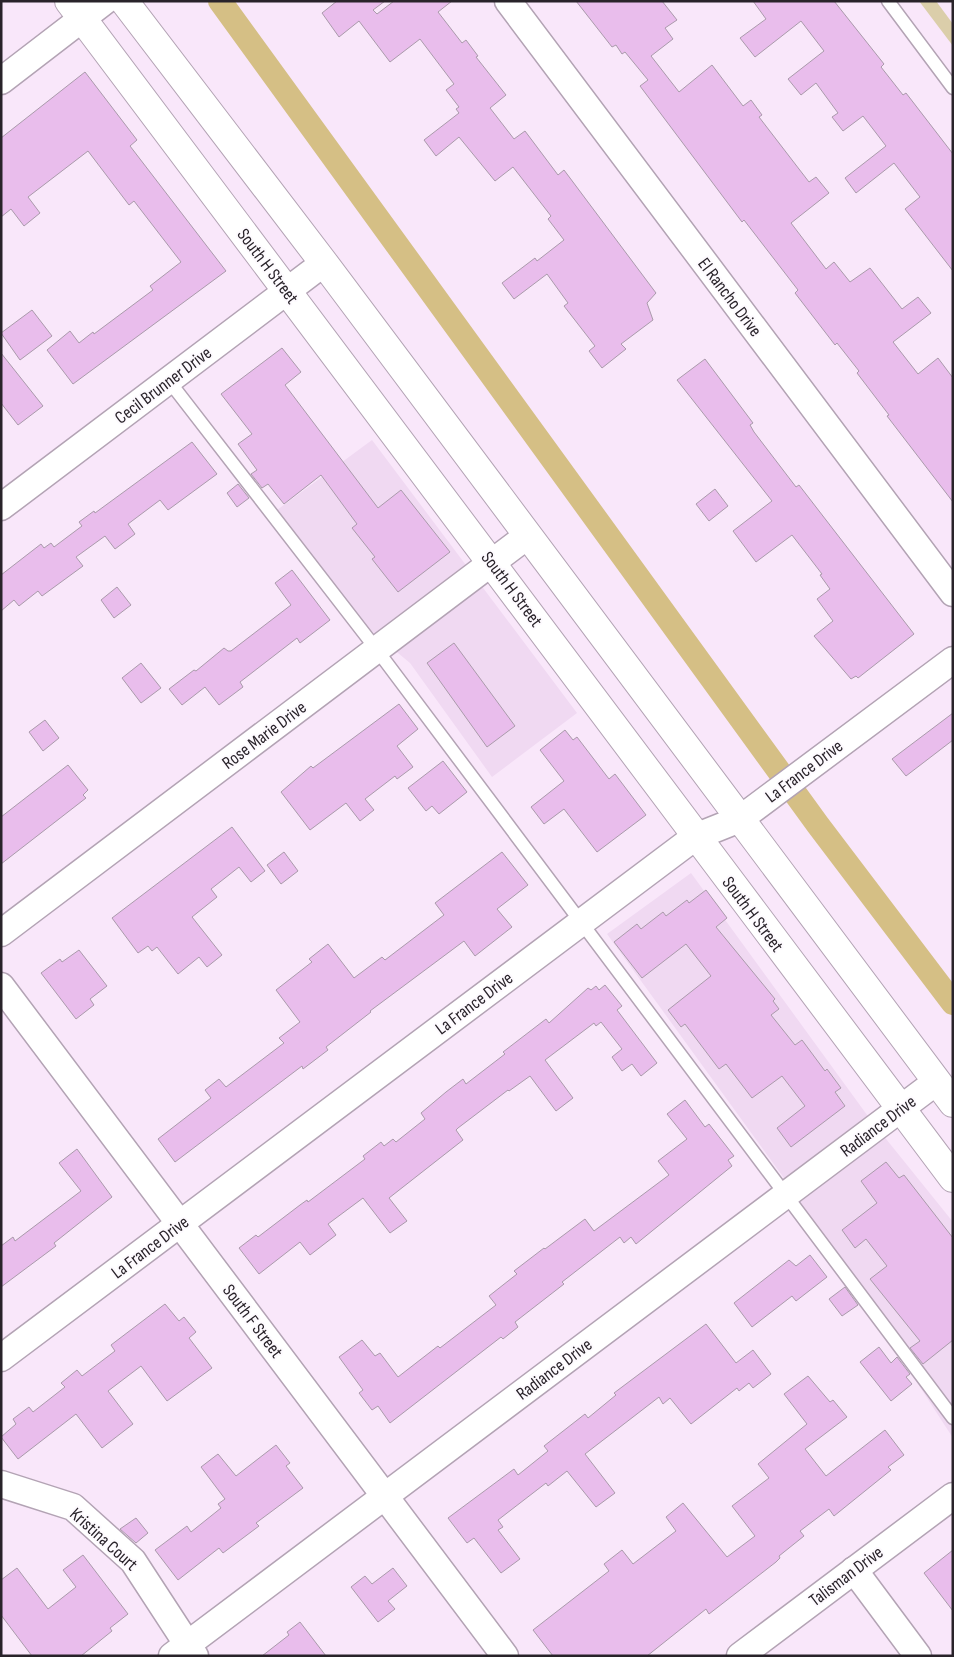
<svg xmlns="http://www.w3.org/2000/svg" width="954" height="1657" viewBox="0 0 954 1657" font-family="'Sofia Sans Condensed',sans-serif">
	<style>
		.built { fill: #f0d9f2 }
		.green { fill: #dbceaa }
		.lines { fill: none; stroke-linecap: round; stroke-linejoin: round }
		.canal { stroke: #d5bf85; stroke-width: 24 }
		.building { fill: #e9bdec; stroke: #aa9aab }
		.lane-casing { stroke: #b3a3b4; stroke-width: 15 }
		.street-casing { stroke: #b3a3b4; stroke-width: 29 }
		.secondary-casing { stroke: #b3a3b4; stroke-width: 30 }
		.lane { stroke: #fff; stroke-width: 12 }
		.street { stroke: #fff; stroke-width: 26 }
		.secondary { stroke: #fff; stroke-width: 28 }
		.labels { text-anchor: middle; stroke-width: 4; stroke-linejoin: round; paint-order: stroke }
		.street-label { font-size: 18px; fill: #29232a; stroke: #fdfafe }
	</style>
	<rect width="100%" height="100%" fill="#f9e7fa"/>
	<!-- built -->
	<g class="built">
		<polygon points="372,440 577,713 492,777 410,663 362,623 277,510"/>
		<polygon points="691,873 870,1119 953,1222 953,1438 789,1185 607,934"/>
	</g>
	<!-- green -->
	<polygon class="green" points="919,1 936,1 953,24 953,46"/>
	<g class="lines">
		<!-- canal -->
		<polyline class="canal" points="220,1 818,825 953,1003"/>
	</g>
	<!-- building -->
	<g class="building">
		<polygon points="337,1 385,1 373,10 377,14 394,1 452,1 438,12 462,43 466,40 478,56 476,57 506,95 490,108 514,139 525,131 558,175 564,170 656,293 647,303 653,320 621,344 626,349 602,368 589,351 595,346 564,306 568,303 547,274 514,299 502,283 535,258 537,261 564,240 548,219 551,216 513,167 495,181 459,137 436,156 424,140 459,113 456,109 459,107 446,90 454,84 420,39 390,62 359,21 339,37 322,13"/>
		<polygon points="576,1 662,1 677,20 665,28 673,39 651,56 679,92 712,65 743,106 751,100 762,115 759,117 809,182 816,177 829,193 791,223 826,269 834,262 850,282 870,268 902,309 918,297 931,313 893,342 918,374 938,358 953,378 953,502 887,416 889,415 857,373 859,371 837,343 835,345 795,293 798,290 744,220 742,222 640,86 648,80 625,52 622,54 616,45 612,47"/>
		<polygon points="753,1 834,1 884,64 881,67 903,95 906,93 953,154 953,271 905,209 920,197 894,163 856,193 845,178 886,146 863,116 843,131 832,117 838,113 816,83 801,95 788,79 824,51 801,21 755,57 740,38 766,19"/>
		<polygon points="85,72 137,140 130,146 226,271 73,384 47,350 70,331 79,343 93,332 94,334 153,290 150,286 181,262 134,201 129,205 88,151 28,197 40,213 24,226 11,209 1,217 1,138"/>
		<polygon points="32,310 52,336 20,360 1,333"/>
		<polygon points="282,348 301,372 285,385 378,508 401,490 450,552 398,592 372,559 375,557 352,528 357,524 321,475 284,504 268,484 262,488 251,474 257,470 238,444 252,434 221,394"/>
		<polygon points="1,353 43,406 18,425 1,403"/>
		<polygon points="705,359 753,423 750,425 754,432 796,487 799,485 914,634 858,678 856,676 851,679 814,636 833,621 817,599 830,589 820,575 822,574 792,535 756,562 733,531 772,501 677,380"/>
		<polygon points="192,442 217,474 168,510 160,500 128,524 135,534 115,549 105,536 76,557 83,566 42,596 38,591 19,606 14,600 1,611 1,575 41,544 44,548 51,543 54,547 82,526 79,522 94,511 95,513"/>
		<polygon points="238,484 249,498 237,507 227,493"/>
		<polygon points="715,489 728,506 709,521 696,504"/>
		<polygon points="292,570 330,620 300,643 297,638 240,682 243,687 219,705 205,687 182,705 169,689 194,670 196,671 224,648 228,651 231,651 291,605 275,583"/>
		<polygon points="117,587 131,605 114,618 101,600"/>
		<polygon points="454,643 515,726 487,747 427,663"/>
		<polygon points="141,663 161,688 141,703 122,678"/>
		<polygon points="399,704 418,729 397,746 413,767 397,779 395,776 365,799 374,810 360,821 346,803 310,830 281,792 311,766 313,768"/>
		<polygon points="953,713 953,740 906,776 892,759"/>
		<polygon points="45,720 59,738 43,751 29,732"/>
		<polygon points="565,730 573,740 577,737 609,779 615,774 646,815 597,852 564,809 544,824 531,807 564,781 540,750"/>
		<polygon points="443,761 467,792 439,814 432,806 426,811 408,788"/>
		<polygon points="68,765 88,790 83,795 86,798 1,864 1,817"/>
		<polygon points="232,827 265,871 251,882 239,867 211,889 217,897 192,917 222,955 207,967 199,957 178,974 157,947 152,951 148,946 138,953 112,918"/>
		<polygon points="284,852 298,871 281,884 267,865"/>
		<polygon points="502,852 528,885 497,909 512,927 475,956 464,941 370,1011 371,1012 326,1047 328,1050 303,1069 302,1066 175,1162 158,1139 211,1098 205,1090 219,1079 226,1087 284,1043 279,1038 300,1022 276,990 312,962 309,959 328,944 354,978 382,957 385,960 444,915 435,903"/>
		<polygon points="706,890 727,918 716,927 775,999 773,1001 779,1009 771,1015 795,1045 802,1040 825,1071 827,1069 841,1088 835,1092 845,1106 791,1147 777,1128 805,1106 782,1076 752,1098 726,1064 719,1069 685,1024 681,1027 668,1010 711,976 686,944 642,978 614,942 637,924 641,929 663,912 666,916 687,900 689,903"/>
		<polygon points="79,950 107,986 90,999 94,1005 76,1019 41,973 60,959 62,962"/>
		<polygon points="605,985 622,1006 617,1010 657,1063 641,1076 632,1064 622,1071 612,1057 622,1049 601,1022 596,1026 594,1023 545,1060 573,1098 556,1111 530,1076 509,1091 508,1090 458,1128 456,1130 463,1140 389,1198 407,1221 390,1233 363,1198 328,1224 336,1235 310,1255 300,1242 259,1274 239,1248 256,1235 258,1237 300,1205 307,1200 308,1202 365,1159 363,1156 381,1142 384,1146 393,1139 396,1142 425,1119 421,1113 446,1092 463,1079 466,1084 505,1054 503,1052 546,1019 549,1023 588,988 591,990 596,986 599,990"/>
		<polygon points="685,1100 705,1127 709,1124 734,1156 728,1160 732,1166 636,1244 631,1237 624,1243 620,1237 562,1282 564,1284 515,1322 518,1327 503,1339 501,1337 390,1423 378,1406 372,1410 359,1393 363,1390 339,1357 362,1340 375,1356 380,1353 398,1377 438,1346 440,1348 496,1305 489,1296 517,1274 514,1271 544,1248 545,1249 585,1219 594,1231 669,1175 658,1161 687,1139 667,1114"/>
		<polygon points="77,1149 112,1197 54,1243 56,1246 1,1287 1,1246 13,1237 15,1241 81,1191 59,1163"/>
		<polygon points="886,1162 899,1178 904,1175 953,1238 953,1340 923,1364 910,1348 920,1341 870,1279 887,1266 866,1239 855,1248 842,1230 877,1203 861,1181"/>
		<polygon points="810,1255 827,1277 796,1301 792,1296 752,1327 734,1303 789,1260 796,1266"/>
		<polygon points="845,1287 858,1305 842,1316 829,1299"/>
		<polygon points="165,1304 179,1321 184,1317 196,1332 189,1338 212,1368 167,1401 141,1366 108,1391 133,1424 102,1448 76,1414 18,1459 1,1437 16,1424 13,1419 29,1407 33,1412 65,1387 61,1383 77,1370 82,1376 115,1351 111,1345"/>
		<polygon points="706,1324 736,1363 753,1350 771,1374 753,1388 749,1383 739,1391 737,1388 691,1424 670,1398 663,1404 659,1397 585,1454 615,1493 596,1507 567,1471 548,1486 546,1483 498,1520 503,1527 498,1530 520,1559 501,1573 474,1538 467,1543 448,1518 514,1469 518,1475 548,1451 544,1446 585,1414 588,1418 616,1395 614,1393"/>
		<polygon points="879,1347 891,1363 897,1357 910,1374 906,1377 912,1384 891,1401 860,1362"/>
		<polygon points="808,1376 830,1402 833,1400 847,1417 805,1449 826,1476 885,1430 904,1455 888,1467 891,1470 834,1516 829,1509 800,1531 804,1536 779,1556 780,1558 776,1562 709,1614 706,1609 647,1656 553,1656 533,1630 609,1571 604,1564 622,1550 633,1564 676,1531 666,1517 683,1503 727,1557 755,1536 732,1506 769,1478 758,1464 807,1424 784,1394"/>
		<polygon points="276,1445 290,1463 286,1466 303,1488 256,1523 259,1526 223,1553 219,1548 178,1580 155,1550 187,1526 191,1532 221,1508 218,1504 225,1499 201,1467 218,1454 236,1476"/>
		<polygon points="136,1518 148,1533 136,1543 120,1529"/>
		<polygon points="953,1550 953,1611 924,1573"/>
		<polygon points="83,1555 128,1614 110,1628 112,1631 81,1656 32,1656 1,1615 1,1580 17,1568 48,1609 76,1587 63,1570"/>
		<polygon points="393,1568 407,1586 388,1601 395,1609 378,1622 351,1587 365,1576 372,1584"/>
		<polygon points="300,1622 326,1656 262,1656 289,1635 287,1632"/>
	</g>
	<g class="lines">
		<defs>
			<g id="lane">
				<polyline points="888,1 953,88"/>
				<polyline points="169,381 377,650 953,1418"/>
			</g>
			<g id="street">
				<polyline points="508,1 953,593"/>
				<polyline points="1,81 105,1"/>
				<polyline points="1,507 324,263"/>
				<polyline points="1,933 527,536"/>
				<polyline points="1,986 505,1656"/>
				<polyline points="1,1358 695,837 740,819 953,660"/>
				<polyline points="1,1484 73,1507 133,1561 195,1656"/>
				<polyline points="854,1570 918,1656"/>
				<polyline points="172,1656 936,1082"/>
				<polyline points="740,1656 953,1496"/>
			</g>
			<g id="secondary">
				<path d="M69 1C366 392 658 786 953 1178"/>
				<polyline points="124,1 324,263 953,1103"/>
			</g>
		</defs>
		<!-- lane casing -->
		<use href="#lane" class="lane-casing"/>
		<!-- street casing -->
		<use href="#street" class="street-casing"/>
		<!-- secondary casing -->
		<use href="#secondary" class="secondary-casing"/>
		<!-- lane -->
		<use href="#lane" class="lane"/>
		<!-- street -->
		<use href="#street" class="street"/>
		<!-- secondary -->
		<use href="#secondary" class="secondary"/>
	</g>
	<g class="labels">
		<!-- street labels -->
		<g class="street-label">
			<text transform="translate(268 266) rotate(53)" y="6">South H Street</text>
			<text transform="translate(730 297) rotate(53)" y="6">El Rancho Drive</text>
			<text transform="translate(163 385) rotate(-37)" y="6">Cecil Brunner Drive</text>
			<text transform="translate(512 589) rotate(53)" y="6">South H Street</text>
			<text transform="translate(264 735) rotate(-37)" y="6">Rose Marie Drive</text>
			<text transform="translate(804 771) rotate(-37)" y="6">La France Drive</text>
			<text transform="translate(753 914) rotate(53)" y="6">South H Street</text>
			<text transform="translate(474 1003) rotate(-37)" y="6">La France Drive</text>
			<text transform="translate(878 1126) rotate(-37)" y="6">Radiance Drive</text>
			<text transform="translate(150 1247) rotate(-37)" y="6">La France Drive</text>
			<text transform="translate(253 1321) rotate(53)" y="6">South F Street</text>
			<text transform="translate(554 1369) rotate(-37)" y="6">Radiance Drive</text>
			<text transform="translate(104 1539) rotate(42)" y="6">Kristina Court</text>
			<text transform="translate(846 1576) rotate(-37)" y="6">Talisman Drive</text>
		</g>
	</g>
	<!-- border -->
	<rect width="954" height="1657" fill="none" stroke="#29232a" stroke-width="5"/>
</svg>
